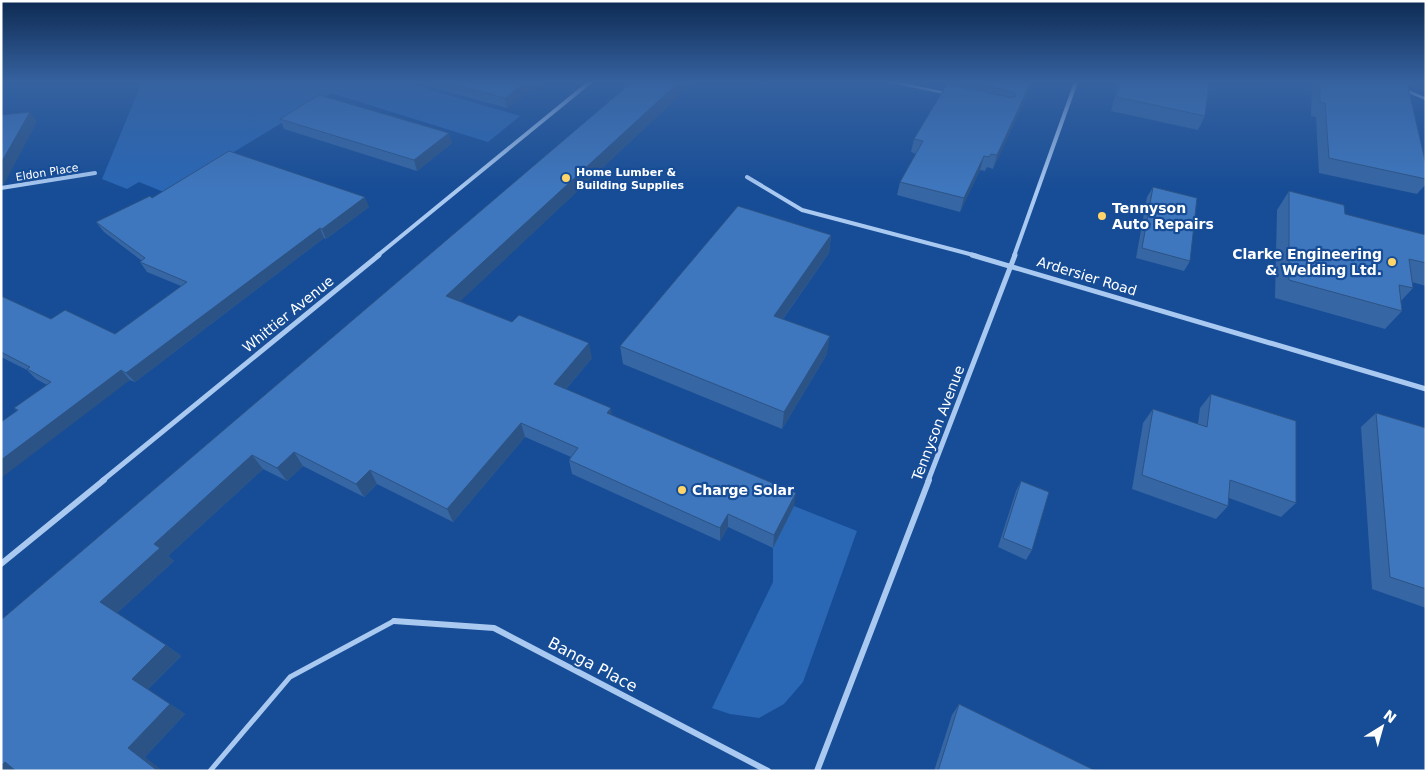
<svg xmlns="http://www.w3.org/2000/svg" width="1427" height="772" viewBox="0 0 1427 772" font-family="'DejaVu Sans',sans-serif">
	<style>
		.green { fill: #2a67b5 }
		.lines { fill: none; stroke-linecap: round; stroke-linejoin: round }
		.service-far1 { stroke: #a9c9f1; stroke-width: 2.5 }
		.service { stroke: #a9c9f1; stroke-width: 5 }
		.minor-far2 { stroke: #a9c9f1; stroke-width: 4 }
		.minor-far1 { stroke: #a9c9f1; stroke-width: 5 }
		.minor { stroke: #a9c9f1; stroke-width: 6 }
		.wall { fill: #3666a3 }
		.shaded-wall { fill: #2c5385 }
		.building { fill: #3f77be; stroke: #2c5385 }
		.poi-dot { fill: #ffd569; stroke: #174d96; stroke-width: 2 }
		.labels { text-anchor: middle; stroke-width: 4.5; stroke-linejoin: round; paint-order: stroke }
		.far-street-label { font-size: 11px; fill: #fff; stroke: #174d96 }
		.far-poi-label { font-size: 11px; font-weight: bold; fill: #fff; stroke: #174d96; text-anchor: start }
		.poi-label { font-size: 14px; font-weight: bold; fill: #fff; stroke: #174d96; text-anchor: start }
		.street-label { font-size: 14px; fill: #fff; stroke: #174d96 }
		.near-street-label { font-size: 16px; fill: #fff; stroke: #174d96 }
	</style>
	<rect width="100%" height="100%" fill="#174d96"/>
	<!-- green -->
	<g class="green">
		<polygon points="142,82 403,82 520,116 488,142 331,93 166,193 139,182 127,189 102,179"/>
		<polygon points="794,506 857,531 803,682 784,704 759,718 730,714 712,708 773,582 773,547"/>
	</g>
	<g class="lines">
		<!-- service-far1 -->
		<g class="service-far1">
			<polyline points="893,82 945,93"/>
			<polyline points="1405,90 1426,99"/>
		</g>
		<!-- service -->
		<polyline class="service" points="210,771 290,677 394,621"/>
		<!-- minor-far2 -->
		<g class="minor-far2">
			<polyline points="747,177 802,210 977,256"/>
			<polyline points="1,188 95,173"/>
			<polyline points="377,256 590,82"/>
			<polyline points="1014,256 1076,82"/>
		</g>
		<!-- minor-far1 -->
		<g class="minor-far1">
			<polyline points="972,255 1426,389"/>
			<polyline points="102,481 379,255"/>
			<polyline points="928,481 1015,255"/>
		</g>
		<!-- minor -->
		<g class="minor">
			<polyline points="1,564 104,480"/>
			<polyline points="394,621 494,628 768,771"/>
			<polyline points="817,771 929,480"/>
		</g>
	</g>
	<!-- wall -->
	<g class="wall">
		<polygon points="413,82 541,82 507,108"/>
		<polygon points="632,82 694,82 460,301 592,358 566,389 612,416 794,506 773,548 728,527 720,541 572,474 569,460 571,457 525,437 453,522 377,484 364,497 303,466 287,481 263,469 168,556 174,561 117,613 166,645 181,656 148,689 185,714 145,757 1,771 1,620"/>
		<polygon points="949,82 1033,82 993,169 987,167 985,171 980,170 960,212 897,195 900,182 916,154 911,152 914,139 949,84"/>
		<polygon points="1119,82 1209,82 1205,116 1198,130 1111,111"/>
		<polygon points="1312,82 1426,82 1426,92 1408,86 1426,165 1426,184 1417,194 1319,173 1316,117 1311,116"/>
		<polygon points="280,119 452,143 417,171 284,129"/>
		<polygon points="1153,187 1190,261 1184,271 1136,258 1147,197"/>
		<polygon points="1289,191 1345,214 1426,235 1426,286 1412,282 1413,288 1401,301 1402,311 1385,329 1275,298 1277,210"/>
		<polygon points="152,198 369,207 326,239 324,238 135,382 130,380 17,411 14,408 47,385 36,379 27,370 1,357 1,296 51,319 115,334 181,286 147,272 140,262 142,261 104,232 96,222"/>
		<polygon points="831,235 829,253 783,319 827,354 782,429 623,364 620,346"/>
		<polygon points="1211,394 1296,503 1281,517 1229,498 1228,506 1216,519 1132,489 1143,423 1153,409 1198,424 1200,408"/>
		<polygon points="1376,413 1426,428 1426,608 1372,589 1361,427"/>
		<polygon points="1021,481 1032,550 1026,560 998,547 1016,491"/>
		<polygon points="959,704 1096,771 934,771 952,715"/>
	</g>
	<!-- shaded-wall -->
	<g class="shaded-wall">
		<polygon points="526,82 541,82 507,108 505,98"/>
		<polygon points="679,82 694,82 451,310 446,296"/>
		<polygon points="1031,82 1033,82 993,169 997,155"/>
		<polygon points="30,112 37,122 4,184 1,185 1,163"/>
		<polygon points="449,133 452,143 417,171 414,160"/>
		<polygon points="984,156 980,170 960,212 964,198"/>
		<polygon points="365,197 369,207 326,239 322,229"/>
		<polygon points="320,228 324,238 135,382 126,373"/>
		<polygon points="831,235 829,253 772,334 774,316"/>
		<polygon points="830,336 827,354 782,429 784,412"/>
		<polygon points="589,343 592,358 558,398 554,384"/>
		<polygon points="121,370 130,380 1,478 1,460"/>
		<polygon points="611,408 613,422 607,413"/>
		<polygon points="521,423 525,437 453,522 447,509"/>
		<polygon points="294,452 303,466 287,481 277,468"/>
		<polygon points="252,455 263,469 168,556 174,561 116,614 100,602 154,544"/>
		<polygon points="370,470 377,484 364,497 356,484"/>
		<polygon points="796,493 794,506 773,548 774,535"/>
		<polygon points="728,514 728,527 720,541 720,528"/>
		<polygon points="166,645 181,656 148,689 185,714 145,757 163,771 158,771 128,748 132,679"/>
		<polygon points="5,762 26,771 1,771 1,766"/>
	</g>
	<!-- building -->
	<g class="building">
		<polygon points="446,82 526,82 505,98"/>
		<polygon points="632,82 679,82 446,296 512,322 519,315 589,343 554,384 611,408 607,413 796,493 774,535 728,514 720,528 569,460 578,448 521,423 447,509 370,470 356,484 294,452 277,468 252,455 154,544 160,548 100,602 166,645 132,679 170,704 128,748 158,771 16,771 5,762 1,766 1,620"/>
		<polygon points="968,82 1031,82 997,155 991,154 989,157 984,156 964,198 900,182 923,141 914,139 947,84 1012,98 1016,96 1014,92"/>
		<polygon points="1121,82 1209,82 1205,116 1117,97"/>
		<polygon points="1320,82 1407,82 1426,165 1426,179 1329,158 1325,103 1320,102"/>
		<polygon points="319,95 449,133 414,160 280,119"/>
		<polygon points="30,112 1,163 1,115"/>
		<polygon points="229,151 365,197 322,229 320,228 126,373 121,370 1,460 1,422 18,410 14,408 51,382 27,369 30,367 1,352 1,296 51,319 65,310 115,334 187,282 140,262 145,258 96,222 150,196 152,198"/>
		<polygon points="1153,187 1197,198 1190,261 1142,248"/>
		<polygon points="1289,191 1344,205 1345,214 1426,235 1426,263 1409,259 1413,288 1399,285 1402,311 1289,280"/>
		<polygon points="738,206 831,235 774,316 830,336 784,412 620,346"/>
		<polygon points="1211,394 1296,421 1296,503 1230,480 1228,506 1142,475 1153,409 1207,427"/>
		<polygon points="1376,413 1426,428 1426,589 1390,577"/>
		<polygon points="1021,481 1049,492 1032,550 1003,538"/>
		<polygon points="959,704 1096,771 938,771"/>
	</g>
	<!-- sky -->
	<linearGradient id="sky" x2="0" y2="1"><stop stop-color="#0d2a52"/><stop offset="0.43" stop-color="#3662a0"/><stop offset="1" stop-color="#3662a0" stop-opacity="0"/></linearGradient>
	<rect width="1427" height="190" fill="url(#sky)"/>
	<!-- markers -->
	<g class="poi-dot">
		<circle cx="566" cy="178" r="5"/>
		<circle cx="1102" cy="216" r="5"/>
		<circle cx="1392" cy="262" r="5"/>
		<circle cx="682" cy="490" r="5"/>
	</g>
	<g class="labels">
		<!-- far-street labels -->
		<g class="far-street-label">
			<text transform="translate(47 172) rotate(-9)" y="4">Eldon Place</text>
		</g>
		<!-- far-poi labels -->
		<g class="far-poi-label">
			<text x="576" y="176">Home Lumber &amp;<tspan x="576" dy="13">Building Supplies</tspan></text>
		</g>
		<!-- poi labels -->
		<g class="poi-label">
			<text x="1112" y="213">Tennyson<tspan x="1112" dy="16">Auto Repairs</tspan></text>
			<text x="1382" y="259" text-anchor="end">Clarke Engineering<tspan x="1382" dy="16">&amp; Welding Ltd.</tspan></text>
			<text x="692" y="495">Charge Solar</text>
		</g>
		<!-- street labels -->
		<g class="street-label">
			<text transform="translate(1087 276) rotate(17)" y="5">Ardersier Road</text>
			<text transform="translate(288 314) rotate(-39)" y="5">Whittier Avenue</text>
			<text transform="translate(938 423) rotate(-69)" y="5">Tennyson Avenue</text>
		</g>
		<!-- near-street labels -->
		<g class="near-street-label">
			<text transform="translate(593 664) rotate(28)" y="6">Banga Place</text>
		</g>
	</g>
	<!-- border -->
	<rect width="1427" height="772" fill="none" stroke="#ffffff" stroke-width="5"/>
	<!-- north arrow -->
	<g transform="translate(1382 727) rotate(37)" stroke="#174d96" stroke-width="4" paint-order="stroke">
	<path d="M0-4L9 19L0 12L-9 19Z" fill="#ffffff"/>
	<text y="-8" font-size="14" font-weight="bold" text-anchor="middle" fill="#ffffff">N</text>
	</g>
</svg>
